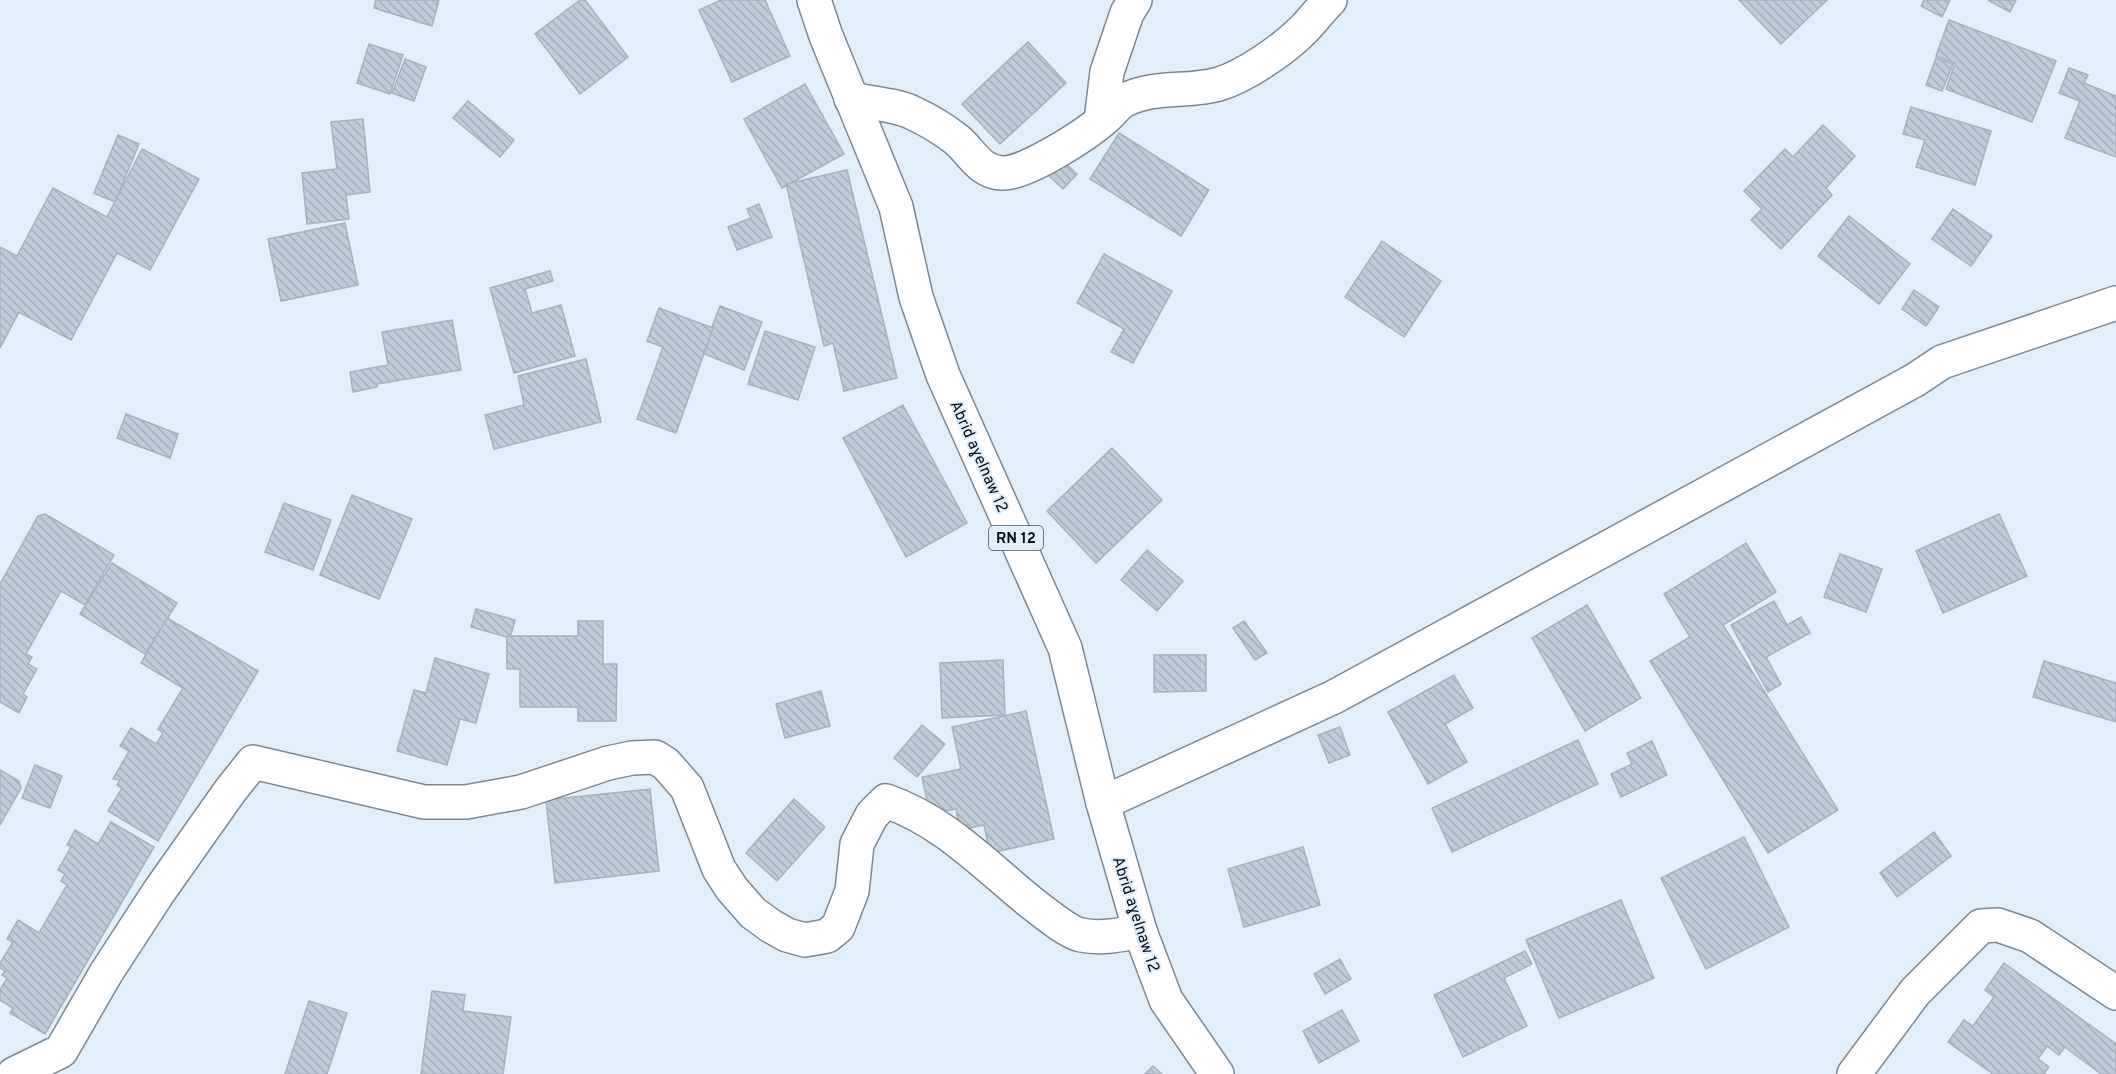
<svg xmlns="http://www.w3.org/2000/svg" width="2116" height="1074" viewBox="0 0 2116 1074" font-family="Overpass,sans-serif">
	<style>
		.building { fill: url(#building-back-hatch); stroke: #a5b2bd; stroke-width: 1.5 }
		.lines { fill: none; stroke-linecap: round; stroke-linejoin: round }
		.minor-casing { stroke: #7c8994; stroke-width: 36 }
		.major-casing { stroke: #7c8994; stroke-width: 36 }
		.minor { stroke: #fff; stroke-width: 33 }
		.major { stroke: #fff; stroke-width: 33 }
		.labels { text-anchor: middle; stroke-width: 4.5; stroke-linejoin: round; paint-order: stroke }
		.shield { fill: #e1effb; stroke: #4a5258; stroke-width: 1.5 }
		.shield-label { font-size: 15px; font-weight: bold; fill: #0a0e12 }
		.street-label { font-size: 16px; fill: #0a0e12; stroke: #e1effb }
	</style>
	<defs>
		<pattern id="building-back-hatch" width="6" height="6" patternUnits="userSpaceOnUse" patternTransform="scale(1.5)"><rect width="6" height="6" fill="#c0cdd9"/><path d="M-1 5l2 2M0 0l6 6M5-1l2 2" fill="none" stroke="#a4afb9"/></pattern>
	</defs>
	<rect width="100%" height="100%" fill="#e1effb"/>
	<!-- building -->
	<g class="building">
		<polygon points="376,0 439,0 432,26 374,8"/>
		<polygon points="580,0 585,0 628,57 580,94 535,34"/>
		<polygon points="721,0 765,0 790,56 732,82 699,10"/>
		<polygon points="1739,0 1827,0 1781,44"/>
		<polygon points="1924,0 1950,0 1942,17 1921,6"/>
		<polygon points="1988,0 2016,0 2010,12"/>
		<polygon points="1949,20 2056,61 2032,122 1946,89 1955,63 1936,56"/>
		<polygon points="1028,42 1066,83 1000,144 962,104"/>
		<polygon points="369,44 403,55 390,94 357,83"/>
		<polygon points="1936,58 1953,64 1942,91 1926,85"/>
		<polygon points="405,59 426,67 414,101 392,93"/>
		<polygon points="2069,68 2088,75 2084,83 2116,96 2116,157 2065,138 2080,101 2059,93"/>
		<polygon points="805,84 844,154 782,188 744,119"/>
		<polygon points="468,101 514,140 500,157 453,118"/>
		<polygon points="1911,107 1991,131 1975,185 1916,167 1925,140 1903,134"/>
		<polygon points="363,119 370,192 346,195 349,219 307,224 302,173 337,169 331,122"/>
		<polygon points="1823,125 1855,156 1826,188 1832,195 1781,249 1751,220 1762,209 1744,191 1785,149 1793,157"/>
		<polygon points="1119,133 1209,190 1181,236 1090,179"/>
		<polygon points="118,135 139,144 115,202 94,193"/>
		<polygon points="142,149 199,179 150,270 117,253 71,340 19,312 0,348 0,247 17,256 53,188 107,217"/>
		<polygon points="1061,159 1077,174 1063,189 1047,174"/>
		<polygon points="847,170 897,378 844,391 833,343 824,346 786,184"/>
		<polygon points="759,204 772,237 737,250 728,227 751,218 747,209"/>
		<polygon points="1953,209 1992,236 1971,266 1932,239"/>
		<polygon points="1849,216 1910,264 1879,304 1818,256"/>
		<polygon points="345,223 358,285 281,301 268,239"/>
		<polygon points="1382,241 1441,281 1404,337 1345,297"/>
		<polygon points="1104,254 1172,291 1133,363 1111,352 1124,329 1077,303"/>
		<polygon points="550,271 553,281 525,289 532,313 561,305 575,356 514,373 490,288"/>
		<polygon points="1914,290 1939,307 1926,326 1902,309"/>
		<polygon points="720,306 762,322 744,370 702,353"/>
		<polygon points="659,308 713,328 676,433 637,419 663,347 647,341"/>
		<polygon points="452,320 461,370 377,384 377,387 353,392 350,372 388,365 382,332"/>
		<polygon points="765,331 815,347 798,400 748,384"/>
		<polygon points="586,359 601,422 494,449 485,415 524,405 518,376"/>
		<polygon points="903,405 967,523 906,557 843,438"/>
		<polygon points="126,414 178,434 170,458 117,438"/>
		<polygon points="1112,448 1162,500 1096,563 1047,511"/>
		<polygon points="352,495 412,519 379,599 320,575"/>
		<polygon points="284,503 331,520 313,570 265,552"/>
		<polygon points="45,514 114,555 85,605 61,591 26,654 32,657 28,664 37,669 23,694 27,697 19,713 0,702 0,584 38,516"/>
		<polygon points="1999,514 2027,576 1943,613 1916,551"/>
		<polygon points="1746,543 1776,592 1723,625 1838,810 1768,853 1650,661 1690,637 1664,594"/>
		<polygon points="1147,550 1183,581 1157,611 1121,580"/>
		<polygon points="1840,554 1882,569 1866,612 1824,597"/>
		<polygon points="112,563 177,603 145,654 80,614"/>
		<polygon points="1774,601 1787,625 1801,617 1810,633 1766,657 1781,684 1768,692 1731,625"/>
		<polygon points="1587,605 1641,698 1585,731 1532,638"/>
		<polygon points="476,609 515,620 510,638 471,627"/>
		<polygon points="167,618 258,671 158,841 108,811 122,788 117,785 120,780 113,779 129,751 120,746 131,728 156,744 163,733 158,729 183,688 141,663"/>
		<polygon points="578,621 603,621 603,664 617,664 616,721 578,721 578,707 520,707 520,669 507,669 507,636 578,636"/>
		<polygon points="1244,621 1267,653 1255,660 1233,628"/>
		<polygon points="1154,655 1206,655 1206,691 1154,692"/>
		<polygon points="435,658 489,674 476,723 460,719 447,765 397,751 414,690 426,693"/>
		<polygon points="1003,660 1005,715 942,718 940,663"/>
		<polygon points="2044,661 2116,683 2116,722 2033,697"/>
		<polygon points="1454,675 1473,708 1445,724 1467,762 1428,784 1388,712"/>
		<polygon points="821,691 830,726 785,738 776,704"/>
		<polygon points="1026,711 1054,839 990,853 984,825 960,830 956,809 930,814 922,777 961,769 952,727"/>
		<polygon points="922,725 945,744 917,777 894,758"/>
		<polygon points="1340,727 1350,755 1329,763 1318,735"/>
		<polygon points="1578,740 1598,784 1452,852 1432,808"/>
		<polygon points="1652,741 1667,775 1621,797 1611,774 1632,764 1627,753"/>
		<polygon points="35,765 62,776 50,808 22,798"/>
		<polygon points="0,770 19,781 21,788 0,825"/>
		<polygon points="650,789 659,871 555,883 546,800"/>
		<polygon points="794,799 825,827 777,881 746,853"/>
		<polygon points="111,822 154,847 45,1034 10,1013 13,1008 0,1000 0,990 7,978 2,975 5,971 0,968 0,963 13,942 7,939 18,920 39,933 67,885 61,881 65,874 58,870 71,847 67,845 75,830 98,844"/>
		<polygon points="1934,832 1951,856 1897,897 1880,873"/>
		<polygon points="1744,837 1789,927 1706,969 1661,878"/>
		<polygon points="1303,847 1320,905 1244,927 1228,869"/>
		<polygon points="1621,900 1654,978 1559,1018 1526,940"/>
		<polygon points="1525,951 1532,964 1504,978 1527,1026 1463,1057 1434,995"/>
		<polygon points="1340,959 1351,979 1325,994 1314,974"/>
		<polygon points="2004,963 2116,1044 2116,1074 2101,1074 2065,1047 2059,1055 2047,1046 2038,1059 2049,1067 2044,1073 2046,1074 1993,1074 1948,1042 1964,1020 1973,1026 1994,997 1985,990"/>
		<polygon points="432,991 465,995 463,1011 511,1017 503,1074 421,1074"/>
		<polygon points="309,1001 347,1013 327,1074 285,1074"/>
		<polygon points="1342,1010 1359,1041 1319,1063 1303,1031"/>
		<polygon points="1153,1066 1162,1074 1145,1074"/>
	</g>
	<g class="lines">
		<defs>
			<g id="minor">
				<path d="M851 99C870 103 897 105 913 113 928 120 943 129 956 139 972 152 979 172 1002 173 1026 174 1087 134 1105 118 1112 112 1117 104 1125 100 1155 85 1188 93 1219 84 1245 76 1283 50 1303 30 1312 21 1320 10 1330 0"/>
				<polyline points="1101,121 1107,72 1127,13 1135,0"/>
				<polyline points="1103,803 1334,697 1915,380 1942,362 2116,303"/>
				<path d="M14 1074 61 1051 106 973 158 893 230 791 253 762 424 802H466L521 792 608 763 632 758 655 757 666 764 687 788 719 869 732 889 753 913 771 926 787 935 805 940 827 936 838 927 852 891 857 844 872 815 886 801C942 820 983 863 1028 900 1041 910 1067 932 1081 935 1101 939 1121 935 1140 931"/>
				<polyline points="1854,1074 1915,992 1981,926 1998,925 2030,936 2116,993"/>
			</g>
			<polyline id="major" points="814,0 826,36 896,207 916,297 943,375 1065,648 1103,803 1140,931 1166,1000 1217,1074"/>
		</defs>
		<!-- minor casing -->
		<use href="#minor" class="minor-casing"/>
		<!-- major casing -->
		<use href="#major" class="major-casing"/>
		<!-- minor -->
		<use href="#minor" class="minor"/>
		<!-- major -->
		<use href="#major" class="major"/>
	</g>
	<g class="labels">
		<!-- shield labels -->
		<rect class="shield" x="989" y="526" width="54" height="24" rx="4.5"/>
		<g class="shield-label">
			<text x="1016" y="543">RN 12</text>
		</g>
		<!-- street labels -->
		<g class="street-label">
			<text transform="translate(980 456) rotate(66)" y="6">Abrid aɣelnaw 12</text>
			<text transform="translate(1137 914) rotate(72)" y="6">Abrid aɣelnaw 12</text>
		</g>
	</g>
</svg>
